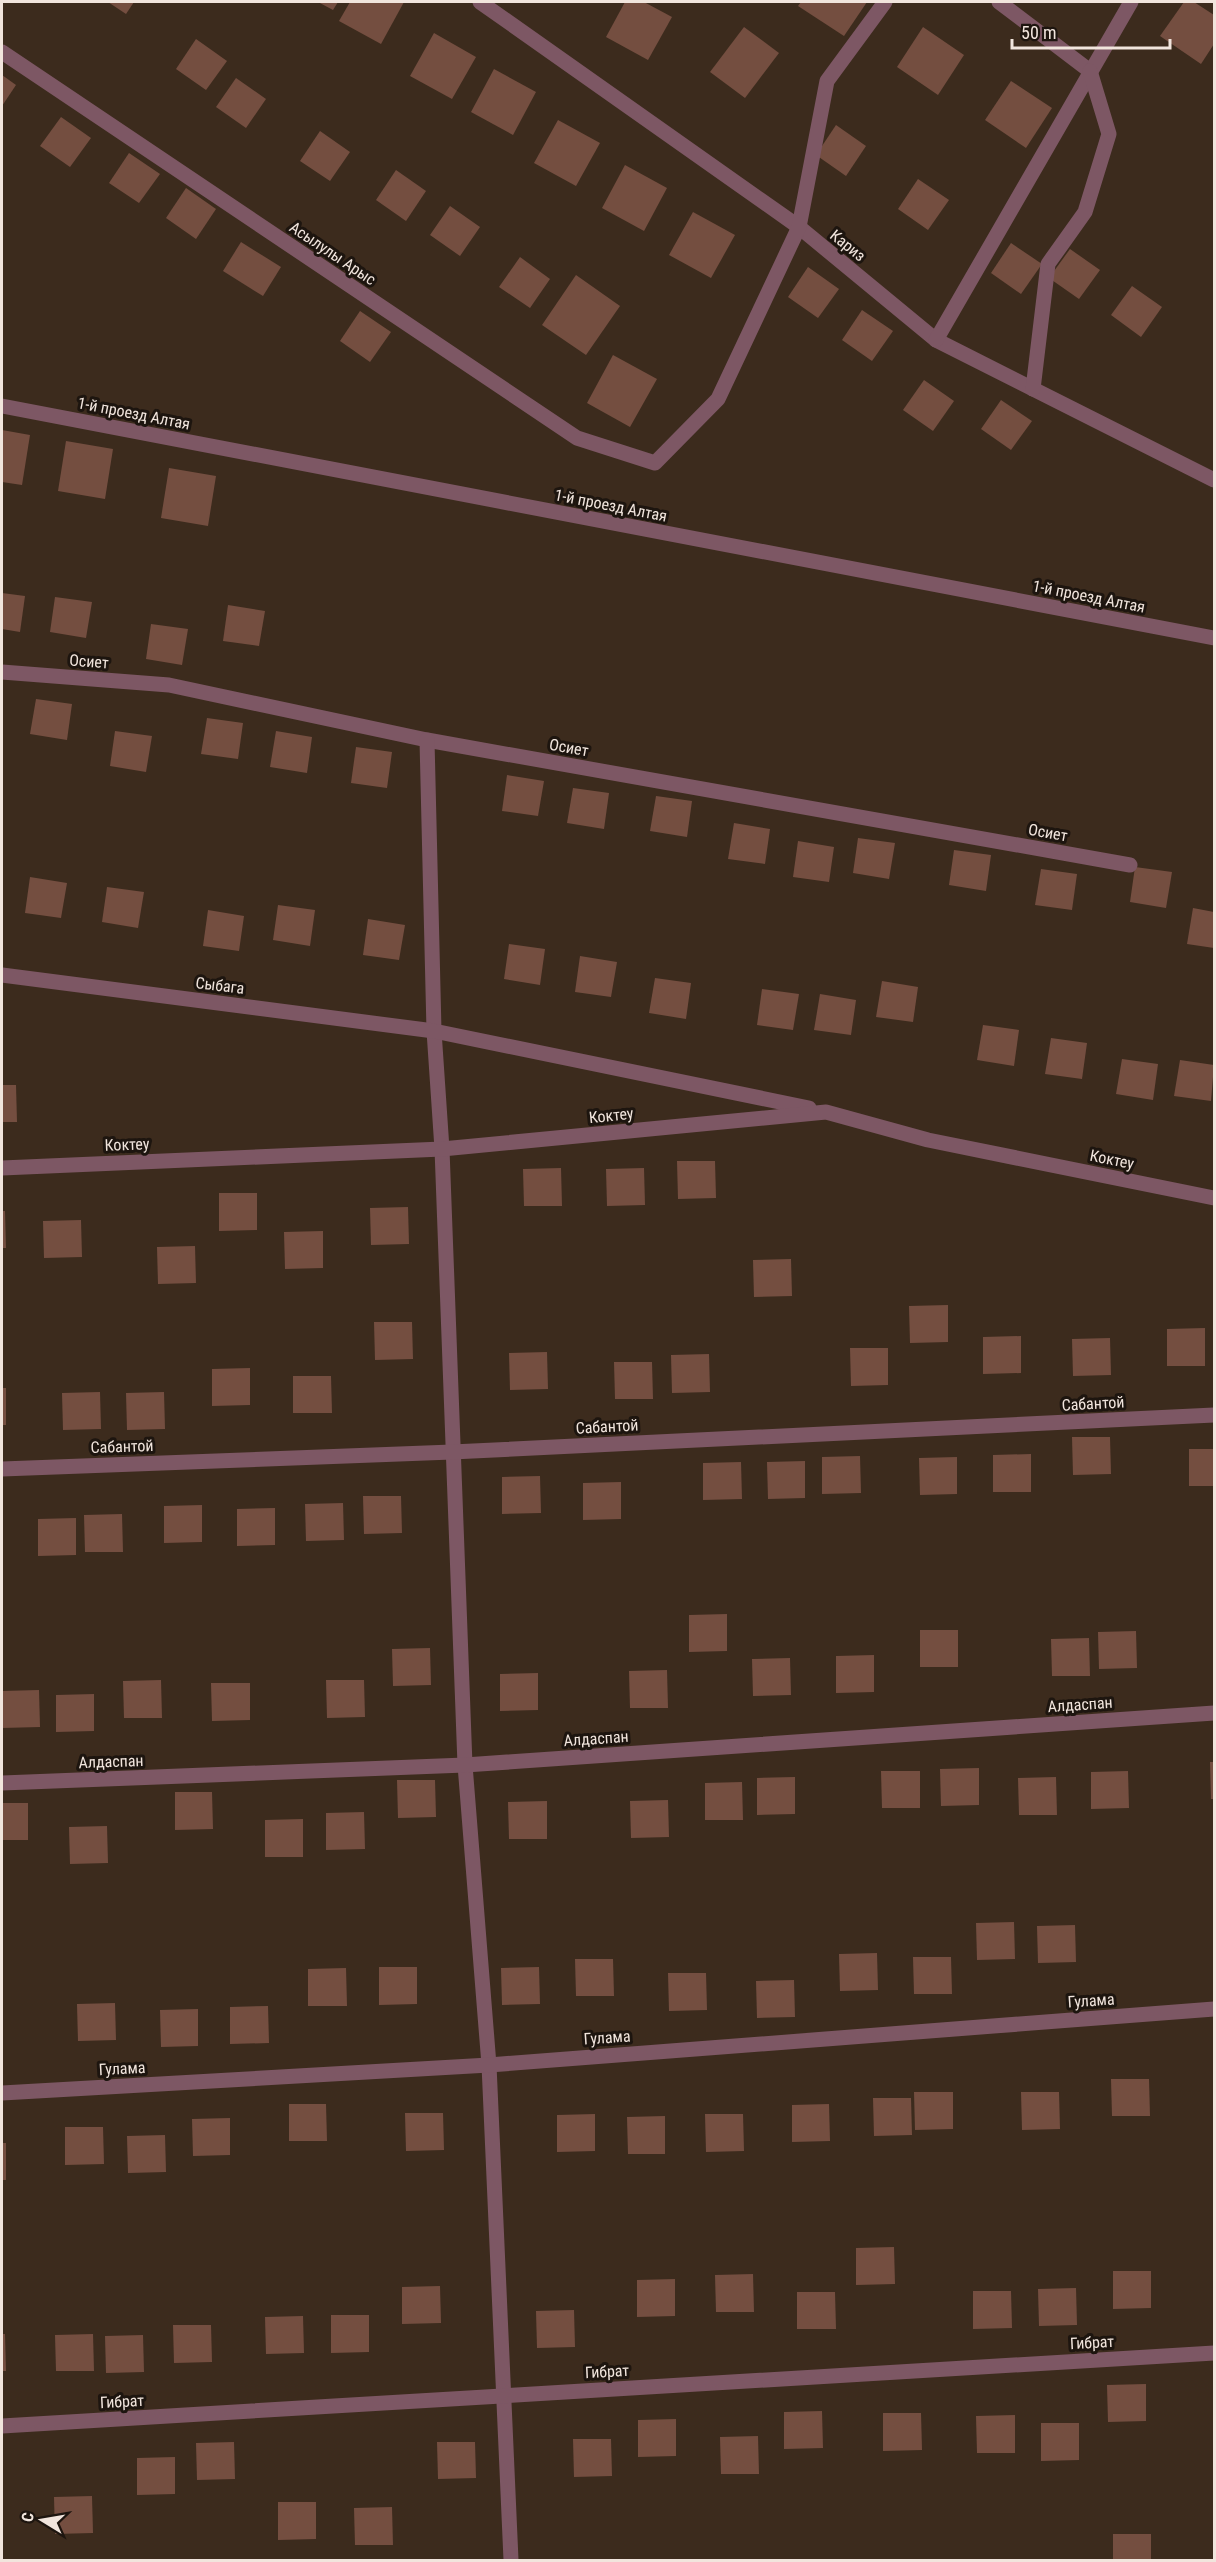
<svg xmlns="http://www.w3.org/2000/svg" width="1216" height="2562" viewBox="0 0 1216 2562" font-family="'Roboto Condensed',sans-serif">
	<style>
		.building { fill: #744e40 }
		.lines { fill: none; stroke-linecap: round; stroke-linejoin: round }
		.minor { stroke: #7d5764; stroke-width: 15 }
		.labels { text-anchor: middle; stroke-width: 6; stroke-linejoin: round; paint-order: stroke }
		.street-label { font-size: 16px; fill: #f1e5dd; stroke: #1d150f }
	</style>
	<rect width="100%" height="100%" fill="#3c2b1d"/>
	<!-- building -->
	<g class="building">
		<polygon points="108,2 134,2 126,14"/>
		<polygon points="318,2 338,2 333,10"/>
		<polygon points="350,2 404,2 381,44 339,21"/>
		<polygon points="625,2 644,2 672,17 648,60 606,37"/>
		<polygon points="801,2 867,2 844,36 798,6"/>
		<polygon points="1184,2 1194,2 1214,15 1214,44 1201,64 1160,36"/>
		<polygon points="744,27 779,53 745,98 710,72"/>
		<polygon points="923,27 964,55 938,95 897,67"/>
		<polygon points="434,33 476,57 452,99 410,76"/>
		<polygon points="196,39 227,61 206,90 176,69"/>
		<polygon points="494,69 536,92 513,135 471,112"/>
		<polygon points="2,75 16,85 2,106"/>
		<polygon points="236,78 266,99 246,128 216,107"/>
		<polygon points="1011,81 1052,108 1026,148 985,120"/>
		<polygon points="61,117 91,138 70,167 40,146"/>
		<polygon points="558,120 600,143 576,186 534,163"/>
		<polygon points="836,125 866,146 846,176 816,155"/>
		<polygon points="320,131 350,152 330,181 300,161"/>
		<polygon points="129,153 160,174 139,203 109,183"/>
		<polygon points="625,165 667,188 644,231 602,208"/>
		<polygon points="396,170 426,191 406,221 376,200"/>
		<polygon points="918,179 949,200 928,230 898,209"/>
		<polygon points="186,188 216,209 196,239 166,218"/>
		<polygon points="450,206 480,227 460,256 430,235"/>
		<polygon points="693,212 735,235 711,278 669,255"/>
		<polygon points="241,242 281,267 263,296 223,271"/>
		<polygon points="1011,243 1042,264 1021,294 991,273"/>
		<polygon points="1070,249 1100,270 1079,299 1049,278"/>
		<polygon points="520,257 550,279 530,308 499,287"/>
		<polygon points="808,267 839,289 818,318 788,297"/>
		<polygon points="576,275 620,306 586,355 542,325"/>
		<polygon points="1132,286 1162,307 1141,337 1111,315"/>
		<polygon points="862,310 893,331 872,361 842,340"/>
		<polygon points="360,311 391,332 370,362 340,341"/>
		<polygon points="613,355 657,379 630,427 587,403"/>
		<polygon points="924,380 954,401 933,431 903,410"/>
		<polygon points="1001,400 1032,421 1011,450 981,429"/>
		<polygon points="2,430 30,435 22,485 2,482"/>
		<polygon points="66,441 113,449 105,499 58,491"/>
		<polygon points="169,468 216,476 208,526 161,518"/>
		<polygon points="2,593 25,596 20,632 2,629"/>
		<polygon points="55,597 92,602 86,638 50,632"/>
		<polygon points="228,605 265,611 259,646 223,641"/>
		<polygon points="151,624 188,629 182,665 146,659"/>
		<polygon points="36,699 72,704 67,740 30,734"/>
		<polygon points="207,718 243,723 238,759 201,754"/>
		<polygon points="115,731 152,736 146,772 110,766"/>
		<polygon points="276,731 312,737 307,773 270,767"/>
		<polygon points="356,747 392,752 387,788 351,783"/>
		<polygon points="507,775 544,781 538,816 502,811"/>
		<polygon points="573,788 609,793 604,829 567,823"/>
		<polygon points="656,796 692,801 687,837 650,831"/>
		<polygon points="734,823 770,829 765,864 728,859"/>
		<polygon points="858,838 895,843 889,879 853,873"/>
		<polygon points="798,841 834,847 829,882 793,877"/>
		<polygon points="954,850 991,855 986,891 949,885"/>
		<polygon points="1135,867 1172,872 1166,908 1130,902"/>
		<polygon points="1041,869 1077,874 1072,910 1035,905"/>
		<polygon points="30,877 67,883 61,918 25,913"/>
		<polygon points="107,887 144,892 138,928 102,922"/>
		<polygon points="278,905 315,910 310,946 273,940"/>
		<polygon points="1193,908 1214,912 1214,948 1187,944"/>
		<polygon points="208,910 244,916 239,951 203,946"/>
		<polygon points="368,919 405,925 399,960 363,955"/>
		<polygon points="509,944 545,949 540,985 504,979"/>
		<polygon points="580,956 617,962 611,997 575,992"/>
		<polygon points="655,978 691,983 686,1019 649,1013"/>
		<polygon points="882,981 918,987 913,1022 876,1017"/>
		<polygon points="762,989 799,994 793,1030 757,1025"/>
		<polygon points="820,994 856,1000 851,1035 814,1030"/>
		<polygon points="983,1025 1019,1030 1014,1066 977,1060"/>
		<polygon points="1051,1038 1087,1043 1082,1079 1045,1074"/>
		<polygon points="1122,1059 1158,1064 1153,1100 1116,1094"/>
		<polygon points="1180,1060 1214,1065 1211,1101 1174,1096"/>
		<polygon points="2,1085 16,1085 17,1122 2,1122"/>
		<polygon points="677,1161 715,1161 716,1198 678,1199"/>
		<polygon points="561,1168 562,1206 524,1206 523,1169"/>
		<polygon points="644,1168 645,1205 607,1206 606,1169"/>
		<polygon points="219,1193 257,1193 257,1230 219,1231"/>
		<polygon points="408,1207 409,1244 371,1245 370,1208"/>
		<polygon points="2,1211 5,1211 6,1248 2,1248"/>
		<polygon points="81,1220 82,1257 44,1258 43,1221"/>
		<polygon points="323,1231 323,1268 285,1269 284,1232"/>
		<polygon points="195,1246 196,1283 158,1284 157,1247"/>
		<polygon points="791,1259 792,1296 754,1297 753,1260"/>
		<polygon points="948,1305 948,1342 910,1343 909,1306"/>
		<polygon points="374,1322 412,1322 413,1359 375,1360"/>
		<polygon points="1205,1328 1205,1366 1167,1366 1167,1329"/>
		<polygon points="1021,1336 1021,1373 983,1374 983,1337"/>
		<polygon points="1110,1338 1111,1375 1073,1376 1072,1339"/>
		<polygon points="850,1348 888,1348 888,1385 851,1386"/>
		<polygon points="547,1352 548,1389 510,1390 509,1353"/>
		<polygon points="709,1354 710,1392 672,1393 671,1355"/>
		<polygon points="614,1362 652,1362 653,1399 615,1399"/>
		<polygon points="250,1368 250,1405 212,1406 212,1369"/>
		<polygon points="293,1376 331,1376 332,1413 293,1413"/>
		<rect x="2" y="1388" width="4" height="37"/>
		<polygon points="100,1392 101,1429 63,1430 62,1393"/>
		<polygon points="164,1392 165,1429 127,1430 126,1393"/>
		<polygon points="1072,1437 1110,1437 1111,1474 1073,1475"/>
		<rect x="1189" y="1449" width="25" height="37"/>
		<polygon points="1031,1454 1031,1492 993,1492 993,1455"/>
		<polygon points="860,1456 861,1493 822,1494 822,1457"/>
		<polygon points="957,1457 957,1494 920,1495 919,1458"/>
		<polygon points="805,1461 805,1498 768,1499 767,1462"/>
		<polygon points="741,1462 742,1499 703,1500 703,1463"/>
		<polygon points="540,1476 541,1513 502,1514 502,1477"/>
		<polygon points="621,1482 621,1519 583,1520 583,1483"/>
		<polygon points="363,1496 401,1496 402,1533 364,1534"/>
		<polygon points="343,1503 344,1540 306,1541 305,1504"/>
		<polygon points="202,1505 202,1542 164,1543 164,1506"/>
		<polygon points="275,1508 275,1545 237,1546 237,1509"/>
		<polygon points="122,1514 123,1552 85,1552 84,1515"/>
		<polygon points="76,1518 76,1555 38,1556 38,1519"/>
		<polygon points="727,1614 727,1651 689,1652 689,1615"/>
		<rect x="920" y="1630" width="38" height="37"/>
		<polygon points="1136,1631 1137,1668 1099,1669 1098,1632"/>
		<polygon points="1089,1638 1090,1676 1052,1676 1051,1639"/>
		<polygon points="430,1648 431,1685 393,1686 392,1649"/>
		<polygon points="874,1655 874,1692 836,1693 836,1656"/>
		<polygon points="790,1658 791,1695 753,1696 752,1659"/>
		<polygon points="667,1670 668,1708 630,1708 629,1671"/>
		<polygon points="538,1673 538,1710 500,1711 500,1674"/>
		<polygon points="161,1680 162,1718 124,1718 123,1681"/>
		<polygon points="326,1680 364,1680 365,1717 327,1718"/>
		<polygon points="211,1683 250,1683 250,1720 212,1721"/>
		<polygon points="39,1690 40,1727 2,1728 2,1691"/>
		<polygon points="94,1694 94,1731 56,1732 56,1695"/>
		<polygon points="1210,1762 1214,1762 1214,1799 1211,1799"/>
		<polygon points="979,1768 979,1805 941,1806 940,1769"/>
		<polygon points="881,1771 920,1771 920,1808 882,1808"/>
		<polygon points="1128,1771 1129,1808 1091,1809 1091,1772"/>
		<polygon points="795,1777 795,1814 757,1815 757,1778"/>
		<polygon points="1056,1777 1057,1815 1019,1815 1018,1778"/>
		<polygon points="397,1780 435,1780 436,1817 398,1818"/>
		<polygon points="742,1782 743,1820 705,1820 705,1783"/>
		<polygon points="175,1792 212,1792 213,1829 175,1830"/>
		<polygon points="668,1800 669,1837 631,1838 630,1801"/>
		<polygon points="547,1801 547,1839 509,1839 508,1802"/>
		<rect x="2" y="1803" width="26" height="37"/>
		<polygon points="364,1812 365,1849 326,1850 326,1813"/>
		<polygon points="303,1819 303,1857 265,1857 265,1820"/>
		<polygon points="107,1826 108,1863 70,1864 69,1827"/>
		<polygon points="1014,1922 1015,1959 977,1960 976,1923"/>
		<polygon points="1075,1925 1076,1962 1038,1963 1037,1926"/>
		<polygon points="877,1953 878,1990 840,1991 839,1954"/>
		<polygon points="913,1957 951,1957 952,1994 914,1994"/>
		<polygon points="575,1959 613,1959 614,1996 576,1996"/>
		<polygon points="379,1967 417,1967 417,2004 379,2005"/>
		<polygon points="539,1967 540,2004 502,2005 501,1968"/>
		<polygon points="346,1968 347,2006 308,2006 308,1969"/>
		<polygon points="668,1973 706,1973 707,2010 669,2011"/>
		<polygon points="794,1980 795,2017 757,2018 756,1981"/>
		<polygon points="115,2003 116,2040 78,2041 77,2004"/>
		<polygon points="268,2006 269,2043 230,2044 230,2007"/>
		<polygon points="198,2009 198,2046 161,2047 160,2010"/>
		<polygon points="1111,2079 1149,2079 1150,2116 1112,2116"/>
		<polygon points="914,2092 953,2092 953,2129 915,2130"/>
		<polygon points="1021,2092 1059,2092 1060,2129 1022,2130"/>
		<polygon points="873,2098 911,2098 912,2135 874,2136"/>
		<polygon points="289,2104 326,2104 327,2141 289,2141"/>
		<polygon points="829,2104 830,2141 792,2142 792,2105"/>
		<polygon points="405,2113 443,2113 444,2150 406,2151"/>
		<polygon points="595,2114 595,2151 557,2152 557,2115"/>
		<polygon points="705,2114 743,2114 744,2151 706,2152"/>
		<polygon points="665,2116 665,2154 628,2154 627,2117"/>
		<polygon points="230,2118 230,2155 193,2156 192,2119"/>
		<polygon points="65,2127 103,2127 104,2164 65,2165"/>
		<polygon points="165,2135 166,2172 128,2173 127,2136"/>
		<rect x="2" y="2143" width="4" height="37"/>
		<polygon points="894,2247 895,2284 856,2285 856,2248"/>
		<polygon points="1113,2271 1151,2271 1151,2308 1113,2309"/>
		<polygon points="753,2274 754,2312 716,2312 715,2275"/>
		<polygon points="675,2279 675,2316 637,2317 637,2280"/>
		<polygon points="440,2286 441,2323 402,2324 402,2287"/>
		<polygon points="1076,2288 1077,2325 1039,2326 1038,2289"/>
		<polygon points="973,2291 1011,2291 1012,2328 973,2329"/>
		<polygon points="797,2292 835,2292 836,2329 797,2329"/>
		<polygon points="574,2310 575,2347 537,2348 536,2311"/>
		<polygon points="331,2315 369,2315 369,2352 331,2353"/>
		<polygon points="303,2316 304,2353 266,2354 265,2317"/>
		<polygon points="173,2325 211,2325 212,2362 174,2363"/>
		<polygon points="2,2334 5,2334 6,2371 2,2371"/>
		<polygon points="93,2334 94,2371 56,2371 55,2335"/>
		<polygon points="143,2335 144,2372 106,2373 105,2336"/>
		<polygon points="1146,2384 1146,2421 1108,2422 1107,2385"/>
		<polygon points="822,2411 823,2448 784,2449 784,2412"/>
		<polygon points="883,2413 921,2413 922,2450 883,2451"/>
		<polygon points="1015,2415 1015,2453 977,2453 976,2416"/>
		<polygon points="676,2419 676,2456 638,2457 638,2420"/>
		<polygon points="1041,2423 1079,2423 1079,2460 1041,2461"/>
		<polygon points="758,2436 759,2474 721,2474 720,2437"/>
		<polygon points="573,2439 611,2439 612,2476 574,2477"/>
		<polygon points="234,2442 235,2479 197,2480 196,2443"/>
		<polygon points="437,2442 475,2442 476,2478 438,2479"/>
		<polygon points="175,2457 175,2494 137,2495 137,2458"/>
		<polygon points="92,2496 93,2533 55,2534 54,2497"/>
		<polygon points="278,2502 316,2502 316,2539 278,2540"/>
		<polygon points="392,2507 393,2545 355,2545 354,2508"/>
		<rect x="1113" y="2534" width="38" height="26"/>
	</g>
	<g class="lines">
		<!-- minor -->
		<g class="minor">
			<polyline points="480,2 799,227 936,340 1214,480"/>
			<polyline points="999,2 1090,71"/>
			<polyline points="2,52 577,438 655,463 718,399 799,227 827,81 885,2"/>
			<polyline points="936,340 1131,2"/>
			<polyline points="1033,389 1048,264 1085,212 1109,134 1090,71"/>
			<polyline points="2,406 1214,638"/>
			<polyline points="2,672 169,685 427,740 1130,865"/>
			<polyline points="427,740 434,1031 442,1149 465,1765 489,2065 511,2560"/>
			<polyline points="2,975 434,1031 809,1108"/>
			<polyline points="2,1168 442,1149 826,1112 928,1140 1214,1198"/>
			<polyline points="2,1469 452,1452 1214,1415"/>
			<polyline points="2,1783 465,1765 1214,1713"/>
			<polyline points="2,2093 489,2065 1214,2009"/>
			<polyline points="2,2426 1214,2353"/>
		</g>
	</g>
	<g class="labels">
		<!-- street labels -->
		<g class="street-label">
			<text transform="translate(848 245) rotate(39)" y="6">Кариз</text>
			<text transform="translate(333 253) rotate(34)" y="6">Асылулы Арыс</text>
			<text transform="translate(134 413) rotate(11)" y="6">1-й проезд Алтая</text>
			<text transform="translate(611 505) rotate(11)" y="6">1-й проезд Алтая</text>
			<text transform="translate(1089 596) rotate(11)" y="6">1-й проезд Алтая</text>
			<text transform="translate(89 661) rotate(4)" y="6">Осиет</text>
			<text transform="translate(569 747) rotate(10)" y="6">Осиет</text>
			<text transform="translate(1048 832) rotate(10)" y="6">Осиет</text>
			<text transform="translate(220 985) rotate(7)" y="6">Сыбага</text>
			<text transform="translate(611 1115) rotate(-6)" y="6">Коктеу</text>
			<text transform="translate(127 1144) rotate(-2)" y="6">Коктеу</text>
			<text transform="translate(1112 1159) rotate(11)" y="6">Коктеу</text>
			<text transform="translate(1093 1403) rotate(-3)" y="6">Сабантой</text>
			<text transform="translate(607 1426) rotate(-3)" y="6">Сабантой</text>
			<text transform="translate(122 1446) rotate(-2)" y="6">Сабантой</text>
			<text transform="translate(1080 1704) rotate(-4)" y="6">Алдаспан</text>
			<text transform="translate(596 1738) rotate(-4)" y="6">Алдаспан</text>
			<text transform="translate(111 1761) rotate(-2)" y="6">Алдаспан</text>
			<text transform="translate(1091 2000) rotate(-4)" y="6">Гулама</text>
			<text transform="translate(607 2037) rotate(-4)" y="6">Гулама</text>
			<text transform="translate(122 2068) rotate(-3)" y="6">Гулама</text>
			<text transform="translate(1092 2342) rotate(-3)" y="6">Гибрат</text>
			<text transform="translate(607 2371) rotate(-3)" y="6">Гибрат</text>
			<text transform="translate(122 2401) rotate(-3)" y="6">Гибрат</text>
		</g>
	</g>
	<!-- border -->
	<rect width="1216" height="2562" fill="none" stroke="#f1e5dd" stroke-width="6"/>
	<!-- north arrow -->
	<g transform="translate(42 2520) rotate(281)" stroke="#1d150f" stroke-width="4.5" paint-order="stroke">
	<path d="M0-4.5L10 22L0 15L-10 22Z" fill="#f1e5dd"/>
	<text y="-9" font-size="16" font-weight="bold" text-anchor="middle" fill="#f1e5dd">С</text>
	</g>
	<!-- scale -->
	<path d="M1012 39v9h158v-9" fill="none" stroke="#f1e5dd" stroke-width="3"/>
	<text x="1021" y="39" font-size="18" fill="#f1e5dd" stroke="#1d150f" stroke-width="4.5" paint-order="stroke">50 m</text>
</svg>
